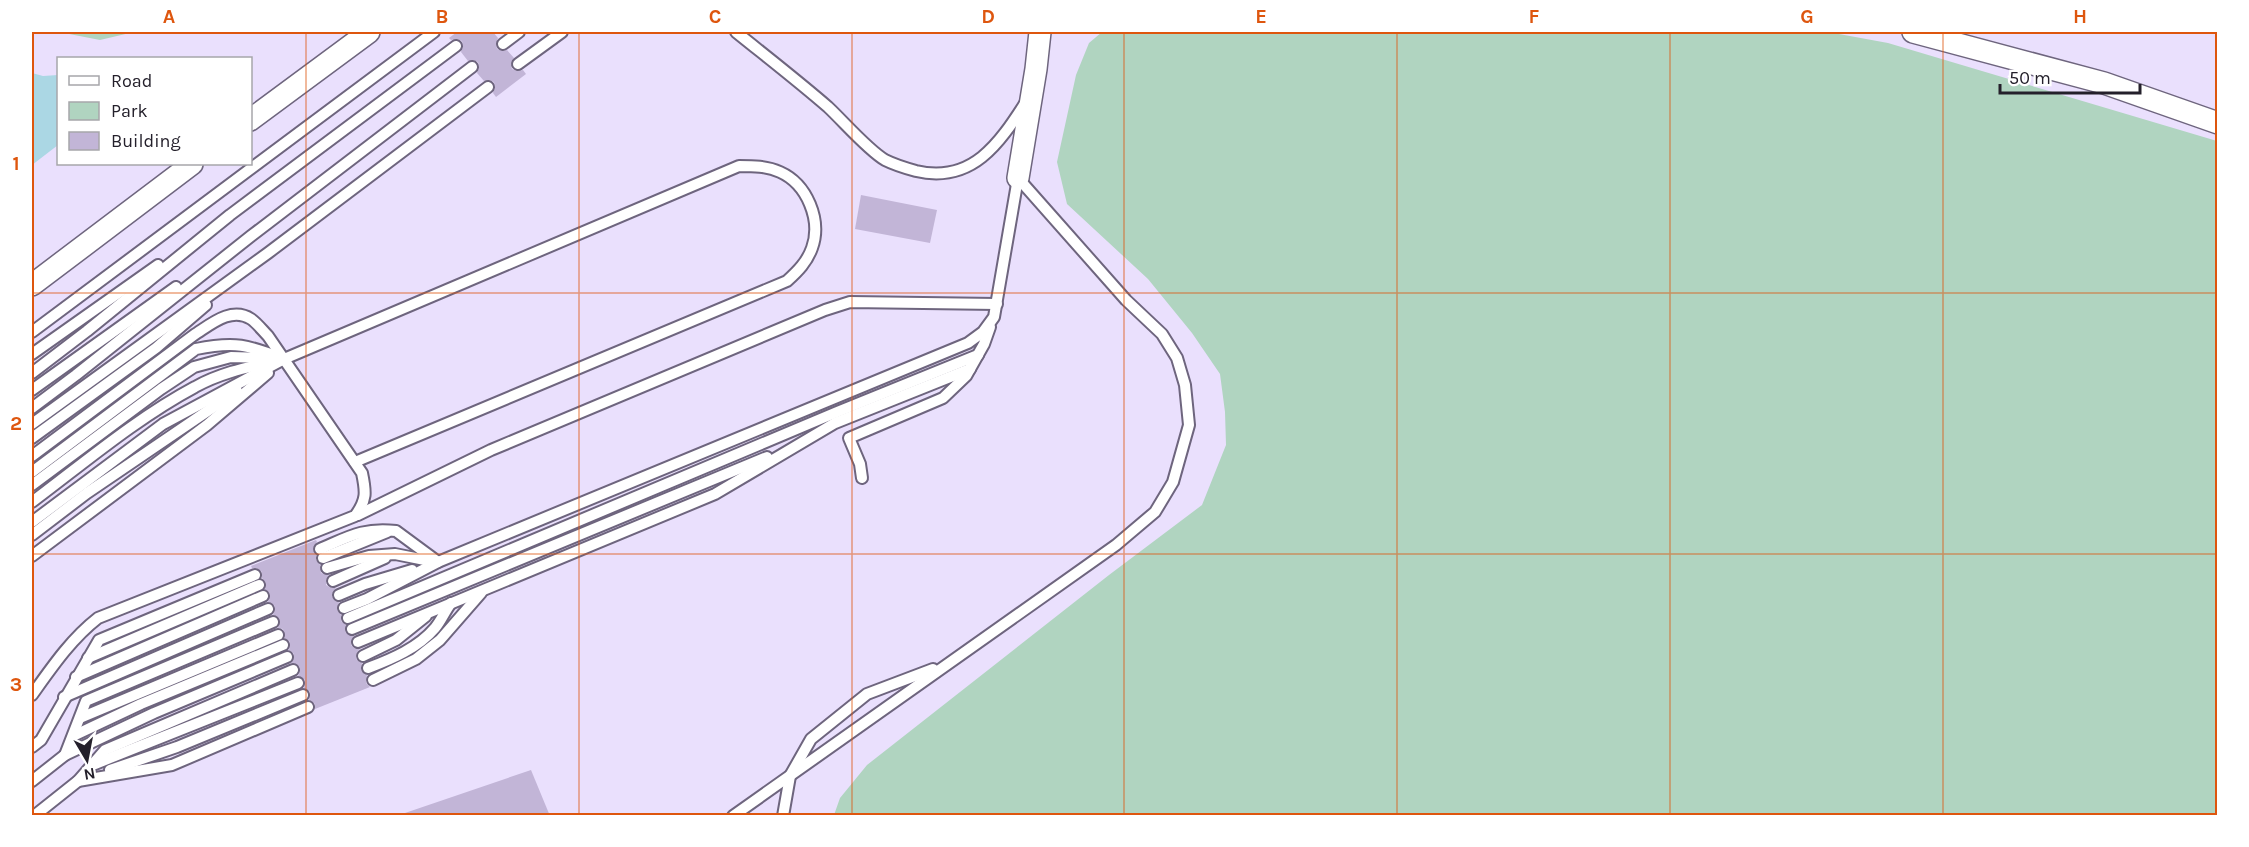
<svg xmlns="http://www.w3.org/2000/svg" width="2249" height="847" viewBox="0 0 2249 847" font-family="Karla,sans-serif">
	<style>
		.green { fill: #b0d4c0 }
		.water { fill: #abd7e4 }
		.building { fill: #c2b5d7 }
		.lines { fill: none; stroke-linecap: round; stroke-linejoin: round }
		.service-casing { stroke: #6e657e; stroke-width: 14 }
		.minor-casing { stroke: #6e657e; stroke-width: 24 }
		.service { stroke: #fff; stroke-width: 10 }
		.minor { stroke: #fff; stroke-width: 21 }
		.grid { fill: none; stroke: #de560e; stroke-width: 1.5; stroke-opacity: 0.55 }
		.neatline { fill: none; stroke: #de560e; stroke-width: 2 }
		.grid-label { font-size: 20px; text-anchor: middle; font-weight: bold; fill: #de560e }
	</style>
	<rect width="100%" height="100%" fill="#eae0fd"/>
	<!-- green -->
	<g class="green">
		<polygon points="59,32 134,32 100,40"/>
		<polygon points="1102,32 1828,32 1888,43 2217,141 2217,815 834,815 840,798 867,765 1109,575 1202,505 1226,445 1225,412 1220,374 1192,333 1148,279 1067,204 1057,162 1076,75 1089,43"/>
	</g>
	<!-- water -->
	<polygon class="water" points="32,73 43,76 58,75 58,145 32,165"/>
	<!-- building -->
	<g class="building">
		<polygon points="457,32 493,32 498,38 496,44 497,49 503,51 507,50 514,58 511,64 512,69 518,71 523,70 526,74 496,97 493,93 495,87 494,82 488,80 484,81 477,73 479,67 478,62 472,60 468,61 461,52 463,46 462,41 456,39 451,40 449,38"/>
		<polygon points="861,195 937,210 930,243 855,229"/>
		<polygon points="316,540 317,542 313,549 316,555 316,560 320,565 321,573 328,575 326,580 326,585 329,587 336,588 333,591 332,597 339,602 337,610 341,615 341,621 346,625 345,632 354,636 351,640 351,645 354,648 360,649 357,652 356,659 362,663 361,670 367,675 366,683 370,687 315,709 315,704 309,700 310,692 304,688 305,680 298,676 300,671 300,667 291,663 294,657 294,654 289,650 290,642 285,638 283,629 278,628 280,620 273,615 275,610 275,606 268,602 270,594 265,589 266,583 262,578 262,572 257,568 252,568 251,566"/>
		<polygon points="531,770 550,816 405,816 405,813"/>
	</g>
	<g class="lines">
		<defs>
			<g id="service">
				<path d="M736 32C767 57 798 81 828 107 844 122 868 150 885 160 895 165 905 168 916 171 972 184 999 144 1026 102"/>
				<polyline points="503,44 519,32"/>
				<polyline points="518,64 562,32"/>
				<polyline points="32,332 434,32"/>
				<polyline points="32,354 158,265"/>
				<polyline points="32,373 87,331 230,215 456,46"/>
				<polyline points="32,390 176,287"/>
				<polyline points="32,408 76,375 251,236 472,67"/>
				<polyline points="32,424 268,253 488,87"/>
				<polyline points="32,438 156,348 206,305"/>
				<path d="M32 456 194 335C210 325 231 306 251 319 257 323 263 331 268 336L362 473C366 492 367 500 355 516L98 618C71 639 52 667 32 695"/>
				<path d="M32 472 196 349C235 341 248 345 284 359"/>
				<polyline points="862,478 860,464 849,438 943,398 966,376 984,344 990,327"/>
				<polyline points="32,485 161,389 194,367 231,357 269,358"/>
				<path d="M32 502C84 463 137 418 195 387 218 374 244 368 270 362"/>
				<polyline points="358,515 491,450 825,310 850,302 997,304"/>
				<path d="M32 522 163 424 284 359 739 166C753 166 767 166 780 172 807 184 822 220 812 248 807 262 798 271 787 281L355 462"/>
				<polyline points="32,535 87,493 237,391"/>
				<path d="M320 549C348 537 364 527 396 531L438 562"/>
				<polyline points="32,556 207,425 268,373"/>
				<polyline points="323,558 387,532"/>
				<polyline points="327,568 369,556 395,554 435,562"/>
				<polyline points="333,581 385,558"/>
				<polyline points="339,595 365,584 412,570"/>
				<polyline points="344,608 367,599 438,562 968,343 983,332 994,317 1018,178"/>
				<polyline points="348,618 837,412 978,355"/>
				<polyline points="352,629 767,457"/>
				<polyline points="358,642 715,494 835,423 970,369"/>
				<polyline points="363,656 396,640 426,616"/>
				<polyline points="88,658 259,585"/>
				<path d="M368 668C392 659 418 648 435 628 441 621 445 611 451 603"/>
				<polyline points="76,677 263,596"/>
				<polyline points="373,680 416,659 440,640 481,593"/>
				<polyline points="64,697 268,609"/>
				<polyline points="80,718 278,635"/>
				<polyline points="73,736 141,704 283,645"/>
				<polyline points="32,747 41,740 99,640 255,575"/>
				<polyline points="65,755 86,701 273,622"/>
				<polyline points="95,764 298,683"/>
				<polyline points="110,770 177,747 303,695"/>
				<polyline points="32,781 65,755 154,713 287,657"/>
				<polyline points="78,781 172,765 308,707"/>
				<polyline points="34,816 78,781 105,750 293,670"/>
				<polyline points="733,816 1116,545 1155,512 1173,482 1189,425 1185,385 1177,358 1162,334 1126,300 1018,178"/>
				<polyline points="783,816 790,776 811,739 867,694 933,669"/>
			</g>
			<g id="minor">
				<polyline points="1913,32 2104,83 2218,123"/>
				<polyline points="250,120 369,32"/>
				<polyline points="1018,178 1036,69 1040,32"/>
				<polyline points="32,285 192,164"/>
			</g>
		</defs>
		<!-- service casing -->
		<use href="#service" class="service-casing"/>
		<!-- minor casing -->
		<use href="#minor" class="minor-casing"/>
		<!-- service -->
		<use href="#service" class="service"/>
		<!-- minor -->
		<use href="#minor" class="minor"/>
	</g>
	<!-- grid -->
	<path class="grid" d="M306 32V816M579 32V816M852 32V816M1124 32V816M1397 32V816M1670 32V816M1943 32V816M32 293H2218M32 554H2218"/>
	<!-- border -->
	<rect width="2249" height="847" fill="none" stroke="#ffffff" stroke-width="66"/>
	<!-- legend -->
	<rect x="57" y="57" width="195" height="108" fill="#ffffff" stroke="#a7a6aa" stroke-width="1.5"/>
	<rect x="69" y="76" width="30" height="9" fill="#ffffff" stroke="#a7a6aa" stroke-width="1.5"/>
	<text x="111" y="87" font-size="18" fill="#24202b">Road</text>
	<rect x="69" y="102" width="30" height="18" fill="#b0d4c0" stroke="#a7a6aa" stroke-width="1.5"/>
	<text x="111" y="117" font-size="18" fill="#24202b">Park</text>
	<rect x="69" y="132" width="30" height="18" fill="#c2b5d7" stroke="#a7a6aa" stroke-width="1.5"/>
	<text x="111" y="147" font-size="18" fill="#24202b">Building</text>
	<!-- north arrow -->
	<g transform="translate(87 760) rotate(170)" stroke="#ffffff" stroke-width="4.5" paint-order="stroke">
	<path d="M0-4.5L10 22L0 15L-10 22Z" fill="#24202b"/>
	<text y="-9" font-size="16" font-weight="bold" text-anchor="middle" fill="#24202b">N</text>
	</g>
	<!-- scale -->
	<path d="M2000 84v9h140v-9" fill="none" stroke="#24202b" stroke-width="3"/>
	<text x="2009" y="84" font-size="18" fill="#24202b" stroke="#ffffff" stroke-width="4.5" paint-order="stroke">50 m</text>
	<rect x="33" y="33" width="2183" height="781" class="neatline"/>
	<g class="grid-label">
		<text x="169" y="23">A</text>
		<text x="442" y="23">B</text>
		<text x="715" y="23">C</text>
		<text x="988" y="23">D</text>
		<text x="1261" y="23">E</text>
		<text x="1534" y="23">F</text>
		<text x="1807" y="23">G</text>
		<text x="2080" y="23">H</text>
		<text x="16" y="170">1</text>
		<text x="16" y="430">2</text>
		<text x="16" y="691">3</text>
	</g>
</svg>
